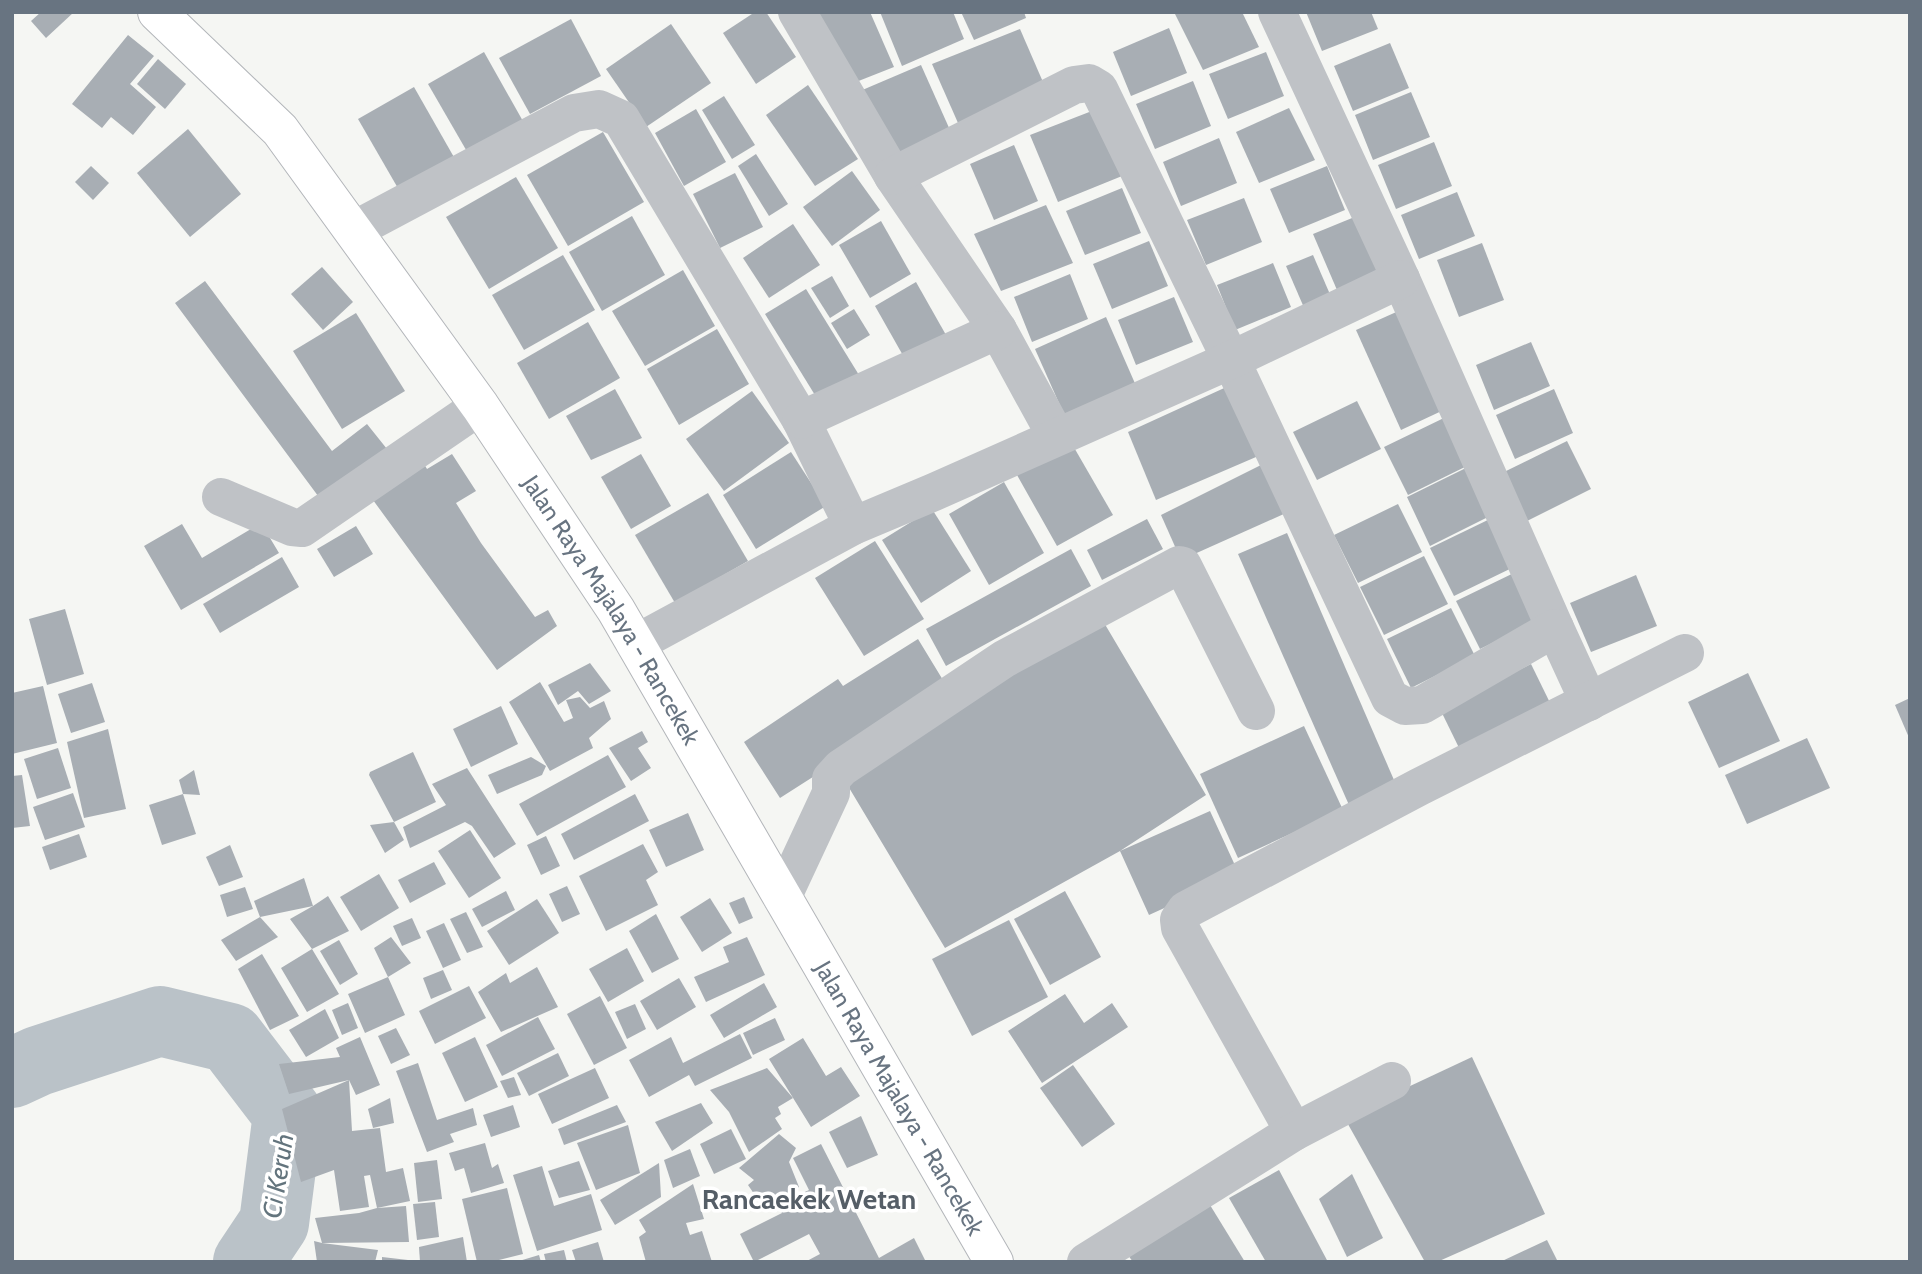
<svg xmlns="http://www.w3.org/2000/svg" width="1922" height="1274" viewBox="0 0 1922 1274" font-family="Cabin,sans-serif">
	<style>
		.lines { fill: none; stroke-linecap: round; stroke-linejoin: round }
		.river { stroke: #bac2c8; stroke-width: 70 }
		.building { fill: #a8aeb4 }
		.major-casing { stroke: #b3b6ba; stroke-width: 40 }
		.minor { stroke: #bfc2c6; stroke-width: 38 }
		.major { stroke: #fff; stroke-width: 38 }
		.labels { text-anchor: middle; stroke-width: 7; stroke-linejoin: round; paint-order: stroke }
		.street-label { font-size: 24px; fill: #687481; stroke: #fff }
		.water-label { font-size: 26px; font-style: italic; fill: #63747d; stroke: #fff }
		.quarter-label { font-size: 28px; font-weight: bold; fill: #555e67; stroke: #fff }
	</style>
	<rect width="100%" height="100%" fill="#f5f6f3"/>
	<g class="lines">
		<!-- river -->
		<polyline class="river" points="12,1073 38,1061 160,1021 230,1038 288,1114 274,1223 248,1262"/>
	</g>
	<!-- building -->
	<g class="building">
		<polygon points="41,12 74,12 46,38 31,21"/>
		<polygon points="755,12 766,12 796,57 756,84 723,33"/>
		<polygon points="812,12 870,12 894,67 856,82"/>
		<polygon points="880,12 953,12 964,39 902,66"/>
		<polygon points="961,12 1024,12 1026,18 974,40"/>
		<polygon points="1174,12 1242,12 1259,47 1203,70"/>
		<polygon points="1306,12 1371,12 1378,29 1322,51"/>
		<polygon points="571,19 601,76 530,114 499,58"/>
		<polygon points="671,24 711,83 646,127 606,69"/>
		<polygon points="1169,28 1187,73 1131,96 1113,52"/>
		<polygon points="1020,29 1046,89 962,132 932,64"/>
		<polygon points="128,35 154,56 130,84 156,107 133,135 111,117 102,128 72,104"/>
		<polygon points="1390,43 1409,88 1353,111 1334,66"/>
		<polygon points="484,52 524,123 469,155 428,84"/>
		<polygon points="1266,52 1284,96 1228,119 1209,74"/>
		<polygon points="158,59 186,84 165,109 137,84"/>
		<polygon points="921,65 954,139 890,166 860,91"/>
		<polygon points="1193,81 1211,126 1155,149 1136,104"/>
		<polygon points="808,85 858,159 815,186 766,115"/>
		<polygon points="414,87 455,159 399,190 358,119"/>
		<polygon points="1411,92 1430,137 1373,160 1355,115"/>
		<polygon points="724,96 755,145 732,159 702,110"/>
		<polygon points="1289,108 1315,160 1259,183 1236,132"/>
		<polygon points="696,109 726,162 684,186 655,133"/>
		<polygon points="1097,109 1127,174 1058,202 1030,135"/>
		<polygon points="188,129 241,194 190,237 137,173"/>
		<polygon points="603,132 644,202 568,246 527,175"/>
		<polygon points="1219,138 1237,183 1181,206 1163,162"/>
		<polygon points="1434,142 1452,186 1396,209 1378,165"/>
		<polygon points="1014,145 1038,201 994,220 970,164"/>
		<polygon points="756,154 788,204 769,216 738,166"/>
		<polygon points="91,166 109,183 93,200 75,182"/>
		<polygon points="1327,166 1345,210 1289,233 1270,189"/>
		<polygon points="852,171 880,210 832,246 803,207"/>
		<polygon points="735,173 763,227 720,248 693,194"/>
		<polygon points="516,177 558,248 489,289 446,217"/>
		<polygon points="1122,188 1141,233 1085,255 1066,211"/>
		<polygon points="1457,192 1475,236 1419,259 1401,215"/>
		<polygon points="1244,198 1262,242 1206,265 1187,220"/>
		<polygon points="1046,205 1073,263 1001,291 974,234"/>
		<polygon points="632,216 665,275 602,311 569,252"/>
		<polygon points="1357,216 1382,271 1337,290 1313,234"/>
		<polygon points="881,221 911,274 870,298 839,245"/>
		<polygon points="793,224 820,265 769,298 743,258"/>
		<polygon points="1149,241 1168,286 1112,309 1093,264"/>
		<polygon points="1482,243 1504,300 1459,317 1437,260"/>
		<polygon points="563,255 595,310 524,350 492,295"/>
		<polygon points="1313,255 1332,299 1305,310 1286,266"/>
		<polygon points="1273,263 1291,307 1235,330 1217,285"/>
		<polygon points="322,267 353,302 323,330 291,294"/>
		<polygon points="683,270 715,326 645,366 612,311"/>
		<polygon points="1070,274 1088,319 1032,342 1014,297"/>
		<polygon points="832,276 849,306 830,318 811,288"/>
		<polygon points="205,281 332,451 367,424 391,454 324,504 175,303"/>
		<polygon points="916,282 946,335 905,359 875,306"/>
		<polygon points="806,289 859,375 818,400 765,314"/>
		<polygon points="1174,297 1193,342 1136,365 1118,320"/>
		<polygon points="854,309 870,335 847,349 831,323"/>
		<polygon points="1403,309 1448,408 1401,430 1356,330"/>
		<polygon points="356,313 405,391 342,429 293,351"/>
		<polygon points="1106,317 1137,388 1066,419 1035,349"/>
		<polygon points="588,322 620,378 549,419 517,363"/>
		<polygon points="717,329 749,384 679,425 647,369"/>
		<polygon points="1531,342 1550,386 1494,410 1476,365"/>
		<polygon points="1233,384 1263,454 1156,500 1128,432"/>
		<polygon points="615,389 642,438 591,460 566,416"/>
		<polygon points="1554,389 1573,433 1515,459 1496,415"/>
		<polygon points="752,391 789,443 724,491 686,439"/>
		<polygon points="1357,401 1381,449 1317,480 1293,432"/>
		<polygon points="1448,416 1471,464 1408,495 1384,447"/>
		<polygon points="1567,441 1591,489 1527,521 1504,472"/>
		<polygon points="1072,444 1113,515 1057,546 1017,475"/>
		<polygon points="791,452 826,506 756,549 723,495"/>
		<polygon points="452,454 476,491 456,503 481,543 535,617 548,610 557,626 497,670 373,500 424,464 427,469"/>
		<polygon points="641,454 671,506 631,529 601,477"/>
		<polygon points="1263,464 1286,513 1181,560 1161,515"/>
		<polygon points="1470,466 1494,514 1430,546 1407,497"/>
		<polygon points="1004,482 1044,553 989,585 949,514"/>
		<polygon points="708,493 748,561 675,603 635,535"/>
		<polygon points="1398,504 1422,552 1358,583 1334,535"/>
		<polygon points="932,509 971,571 921,603 882,540"/>
		<polygon points="1494,517 1518,565 1454,596 1430,548"/>
		<polygon points="1147,519 1163,549 1102,580 1087,550"/>
		<polygon points="261,523 279,553 181,610 144,546 182,524 202,558"/>
		<polygon points="356,526 373,554 334,577 317,549"/>
		<polygon points="1287,533 1397,787 1349,805 1238,554"/>
		<polygon points="875,541 924,619 864,656 815,578"/>
		<polygon points="1071,549 1091,586 946,666 926,629"/>
		<polygon points="1424,556 1448,604 1384,635 1360,587"/>
		<polygon points="282,557 299,587 220,633 203,604"/>
		<polygon points="1520,570 1544,618 1480,649 1456,601"/>
		<polygon points="1636,575 1657,626 1591,652 1570,603"/>
		<polygon points="1451,608 1475,656 1411,688 1387,639"/>
		<polygon points="65,609 84,674 47,685 29,619"/>
		<polygon points="1103,621 1206,795 1120,851 1210,811 1239,874 1149,915 1120,851 945,948 842,776"/>
		<polygon points="918,639 949,690 780,798 744,742 838,679 843,686"/>
		<polygon points="590,663 611,691 589,704 578,691 558,705 548,685"/>
		<polygon points="1531,664 1555,713 1464,758 1440,709"/>
		<polygon points="1748,673 1780,741 1719,768 1688,702"/>
		<polygon points="540,682 564,722 573,718 566,700 580,697 590,708 604,701 611,719 589,738 593,748 550,771 509,702"/>
		<polygon points="92,683 105,722 71,733 58,694"/>
		<polygon points="43,686 57,743 12,754 12,693"/>
		<polygon points="1910,698 1910,740 1895,705"/>
		<polygon points="501,706 518,744 471,767 453,729"/>
		<polygon points="1304,726 1343,810 1238,858 1200,774"/>
		<polygon points="108,729 126,809 84,818 67,742"/>
		<polygon points="642,731 648,742 638,748 651,768 631,781 609,748"/>
		<polygon points="1807,738 1830,788 1747,824 1725,775"/>
		<polygon points="58,748 71,788 37,799 24,759"/>
		<polygon points="413,752 436,802 394,822 369,775 370,772"/>
		<polygon points="608,755 626,787 537,836 519,804"/>
		<polygon points="531,757 546,766 542,775 497,794 488,775"/>
		<polygon points="467,768 516,844 494,858 472,826 465,822 410,848 403,827 446,805 432,784"/>
		<polygon points="194,770 200,795 183,794 179,780"/>
		<polygon points="22,775 30,826 12,828 12,776"/>
		<polygon points="73,793 85,827 45,840 33,807"/>
		<polygon points="183,794 196,834 162,845 149,805"/>
		<polygon points="635,794 649,821 574,860 561,834"/>
		<polygon points="688,813 704,850 666,867 649,830"/>
		<polygon points="394,822 404,840 385,853 370,825"/>
		<polygon points="470,830 501,878 469,898 438,851"/>
		<polygon points="79,834 87,857 50,870 42,847"/>
		<polygon points="546,836 560,866 541,875 527,845"/>
		<polygon points="643,844 658,872 646,880 658,905 606,931 579,876"/>
		<polygon points="230,845 243,877 219,886 206,857"/>
		<polygon points="434,862 446,884 410,903 398,880"/>
		<polygon points="379,874 399,908 361,931 340,897"/>
		<polygon points="304,878 313,906 328,896 349,931 312,949 339,994 307,1012 281,968 312,949 290,919 313,906 260,917 254,901"/>
		<polygon points="567,886 580,914 562,922 549,894"/>
		<polygon points="245,887 253,909 227,917 220,895"/>
		<polygon points="506,891 515,910 482,927 472,909"/>
		<polygon points="1065,891 1101,957 1050,985 1014,919"/>
		<polygon points="744,897 753,918 739,924 729,903"/>
		<polygon points="710,898 732,933 702,952 680,917"/>
		<polygon points="537,899 559,933 509,965 487,931"/>
		<polygon points="466,912 483,947 467,953 450,919"/>
		<polygon points="656,914 679,959 652,973 629,931"/>
		<polygon points="260,917 278,937 236,961 221,940"/>
		<polygon points="412,918 421,938 402,946 393,926"/>
		<polygon points="1009,920 1048,997 972,1036 932,959"/>
		<polygon points="444,923 461,960 443,968 426,931"/>
		<polygon points="391,937 411,963 388,977 405,1015 365,1033 348,994 388,977 374,948"/>
		<polygon points="747,937 765,975 706,1002 694,977 729,962 723,947"/>
		<polygon points="339,940 358,974 340,985 320,951"/>
		<polygon points="627,948 644,981 608,1002 589,969"/>
		<polygon points="262,954 299,1016 270,1030 238,969"/>
		<polygon points="537,967 558,1007 501,1032 478,992 506,973 510,983"/>
		<polygon points="443,970 452,990 431,999 423,978"/>
		<polygon points="679,978 696,1007 657,1030 640,1001"/>
		<polygon points="764,983 777,1007 724,1038 710,1015"/>
		<polygon points="469,986 486,1018 435,1044 419,1011"/>
		<polygon points="1065,994 1084,1023 1112,1003 1128,1027 1042,1083 1008,1031"/>
		<polygon points="600,996 627,1048 594,1065 567,1014"/>
		<polygon points="348,1003 358,1028 342,1035 332,1010"/>
		<polygon points="635,1004 646,1029 627,1039 615,1012"/>
		<polygon points="325,1009 339,1038 306,1057 289,1030"/>
		<polygon points="538,1017 555,1049 502,1076 486,1045"/>
		<polygon points="775,1018 785,1040 753,1055 743,1033"/>
		<polygon points="396,1028 410,1055 391,1064 378,1036"/>
		<polygon points="740,1034 752,1058 695,1086 689,1075 649,1097 629,1060 671,1037 683,1063"/>
		<polygon points="360,1037 380,1085 356,1095 349,1080 352,1131 380,1128 386,1172 403,1168 410,1201 377,1208 370,1175 364,1176 369,1207 340,1211 334,1170 301,1182 282,1109 349,1080 289,1094 279,1064 340,1057 336,1048"/>
		<polygon points="475,1037 498,1087 465,1102 442,1053"/>
		<polygon points="803,1038 826,1076 841,1067 860,1096 811,1127 769,1059"/>
		<polygon points="558,1053 569,1076 529,1096 517,1073"/>
		<polygon points="1472,1057 1545,1214 1437,1262 1425,1262 1344,1117"/>
		<polygon points="418,1063 437,1120 473,1108 477,1125 450,1134 454,1142 427,1152 396,1071"/>
		<polygon points="1073,1065 1115,1124 1082,1147 1040,1088"/>
		<polygon points="595,1068 609,1098 552,1124 538,1094"/>
		<polygon points="767,1068 793,1098 778,1107 781,1114 775,1118 782,1129 749,1152 729,1112 710,1090"/>
		<polygon points="514,1077 521,1095 508,1098 500,1081"/>
		<polygon points="390,1098 394,1123 373,1128 368,1109"/>
		<polygon points="701,1103 713,1123 672,1151 655,1122"/>
		<polygon points="513,1105 520,1127 491,1137 483,1115"/>
		<polygon points="617,1105 626,1122 564,1145 558,1129"/>
		<polygon points="861,1116 878,1155 847,1168 829,1132"/>
		<polygon points="628,1125 640,1173 596,1190 577,1143"/>
		<polygon points="731,1129 746,1159 714,1174 700,1144"/>
		<polygon points="779,1134 796,1148 789,1162 799,1187 763,1207 748,1185 754,1180 739,1168"/>
		<polygon points="485,1143 492,1168 498,1164 504,1183 471,1193 464,1168 455,1171 449,1153"/>
		<polygon points="821,1144 879,1258 914,1238 926,1262 805,1262 820,1254 809,1234 754,1262 740,1234 782,1213 778,1205 809,1190 793,1158"/>
		<polygon points="690,1149 700,1176 673,1188 664,1160"/>
		<polygon points="437,1160 442,1199 418,1202 414,1163"/>
		<polygon points="579,1161 590,1190 559,1198 548,1171"/>
		<polygon points="659,1163 661,1197 615,1225 600,1200"/>
		<polygon points="542,1166 554,1206 591,1194 602,1230 537,1251 513,1175"/>
		<polygon points="1279,1170 1328,1262 1266,1262 1229,1198"/>
		<polygon points="1352,1174 1383,1238 1347,1257 1319,1199"/>
		<polygon points="693,1184 704,1219 686,1223 690,1235 702,1231 712,1262 646,1262 639,1237 646,1232 639,1220"/>
		<polygon points="507,1188 523,1254 491,1262 477,1262 462,1199"/>
		<polygon points="435,1202 439,1237 417,1240 413,1204"/>
		<polygon points="1210,1205 1245,1262 1133,1262 1125,1251"/>
		<polygon points="406,1206 409,1242 322,1243 378,1250 375,1262 317,1262 314,1241 322,1243 315,1218 359,1213 377,1208"/>
		<polygon points="463,1237 467,1262 420,1262 419,1247"/>
		<polygon points="1547,1240 1558,1262 1500,1262"/>
		<polygon points="598,1242 604,1262 576,1262 572,1250"/>
		<polygon points="564,1250 567,1262 546,1262 544,1254"/>
		<polygon points="539,1255 541,1262 520,1262 519,1261"/>
		<polygon points="382,1257 408,1260 408,1262 382,1262"/>
	</g>
	<g class="lines">
		<defs>
			<g id="major">
				<path id="s1" d="M157 12 280 130 480 406 616 610 994 1262"/>
			</g>
		</defs>
		<!-- major casing -->
		<use href="#major" class="major-casing"/>
		<!-- minor -->
		<g class="minor">
			<polyline points="797,12 893,176 998,330 1056,436"/>
			<polyline points="1277,12 1401,279 1555,628"/>
			<polyline points="893,176 1074,85 1089,83 1099,89 1231,360 1390,698 1405,706 1422,705 1555,628 1589,702"/>
			<polyline points="354,230 574,113 599,109 621,119 801,420 853,526"/>
			<polyline points="801,420 998,330"/>
			<polyline points="221,497 292,527 302,528 480,406"/>
			<polyline points="635,644 853,526 934,492 1231,360 1401,279"/>
			<polyline points="782,898 831,793 831,779 841,768 1004,659 1179,565 1183,566 1256,711"/>
			<polyline points="1294,1132 1180,928 1179,920 1186,910 1419,787 1685,653"/>
			<polyline points="1086,1262 1294,1132 1392,1081"/>
		</g>
		<!-- major -->
		<use href="#major" class="major"/>
	</g>
	<g class="labels">
		<!-- street labels -->
		<g class="street-label">
			<text dy="8" stroke="none"><textPath href="#s1" startOffset="754">Jalan Raya Majalaya - Rancekek</textPath></text>
			<text dy="8" stroke="none"><textPath href="#s1" startOffset="1321">Jalan Raya Majalaya - Rancekek</textPath></text>
		</g>
		<!-- water labels -->
		<g class="water-label">
			<text transform="translate(278 1176) rotate(-81)" y="9">Ci Keruh</text>
		</g>
		<!-- quarter labels -->
		<g class="quarter-label">
			<text x="809" y="1209">Rancaekek Wetan</text>
		</g>
	</g>
	<!-- border -->
	<rect width="1922" height="1274" fill="none" stroke="#687481" stroke-width="28"/>
</svg>
